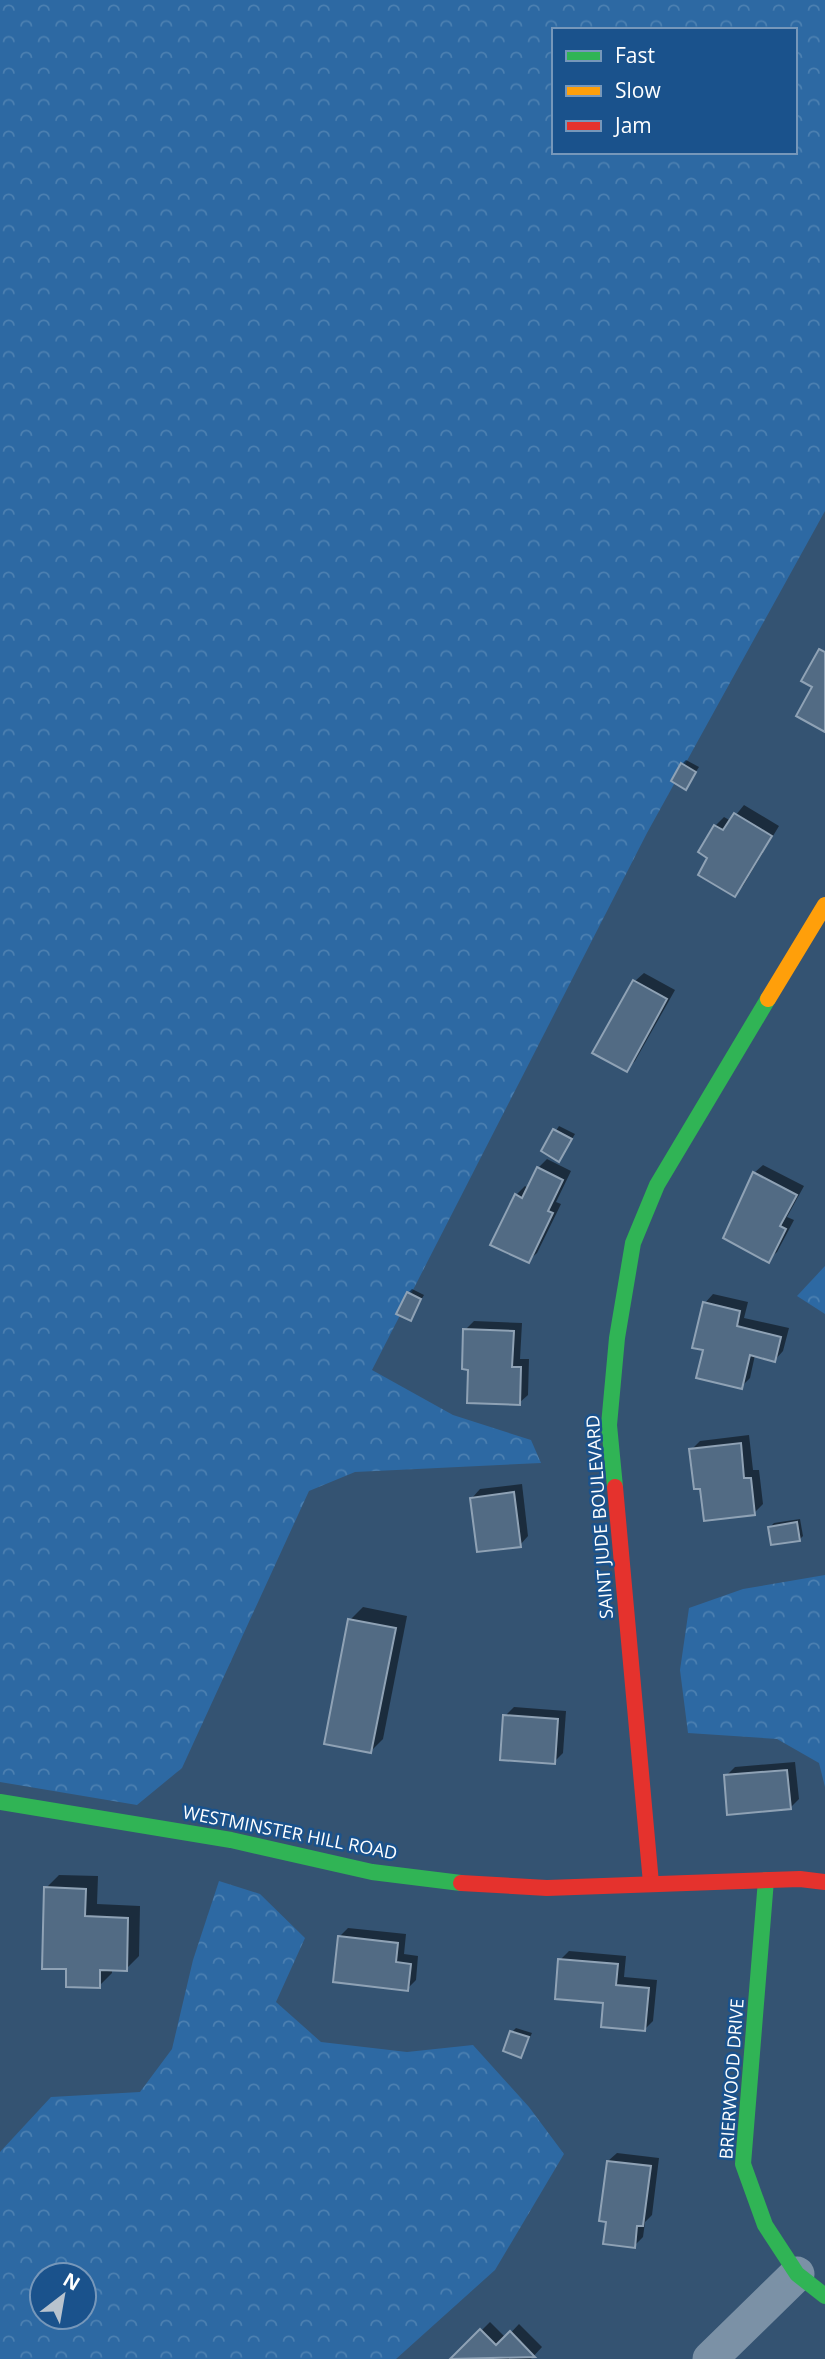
<svg xmlns="http://www.w3.org/2000/svg" width="825" height="2359" viewBox="0 0 825 2359" font-family="'Open Sans',sans-serif">
	<style>
		.forest { fill: url(#forest-crowns); fill-rule: evenodd }
		.shadow { fill: #0007 }
		.building { fill: #526b84; stroke: #8fa2b5; stroke-width: 2 }
		.lines { fill: none; stroke-linecap: round; stroke-linejoin: round }
		.street { stroke: #7b91a6; stroke-width: 35 }
		.fast { stroke: #30b455; stroke-width: 16 }
		.slow { stroke: #ff9f0a; stroke-width: 16 }
		.jam { stroke: #e5322d; stroke-width: 16 }
		.labels { text-anchor: middle; stroke-width: 5; stroke-linejoin: round; paint-order: stroke }
		.street-label { font-size: 18px; fill: #fff; stroke: #1a528c }
	</style>
	<defs>
		<pattern id="forest-crowns" width="20" height="18" patternUnits="userSpaceOnUse" patternTransform="scale(1.75)"><rect width="20" height="18" fill="#2d69a3"/><path d="M2 6a3 3 0 1 1 6 0M12 15a3 3 0 1 1 6 0" fill="none" stroke="#4c80b1"/></pattern>
	</defs>
	<rect width="100%" height="100%" fill="#345372"/>
	<!-- forest -->
	<g class="forest">
		<path d="M0 0H825V511L647 833 372 1370 453 1415 531 1440 541 1463 355 1472 309 1491 182 1768 137 1805 0 1782ZM554 30H795V152H554Z"/>
		<polygon points="825,1266 825,1314 797,1296"/>
		<polygon points="825,1575 825,1787 819,1763 777,1739 688,1733 680,1670 689,1608 743,1589"/>
		<path d="M219 1881 260 1894 305 1938 276 2002 321 2042 407 2052 473 2045 529 2107 564 2154 495 2270 396 2359H0V2152L51 2097 140 2092 172 2049 193 1960ZM42 2275H84V2317H42Z"/>
	</g>
	<!-- shadow -->
	<g class="shadow">
		<polygon points="686,760 699,767 686,787 682,764"/>
		<polygon points="744,805 779,826 743,886 735,895 710,857 715,826 724,817 731,821"/>
		<polygon points="644,973 675,990 635,1061 626,1070 635,981"/>
		<polygon points="559,1126 575,1134 559,1160 543,1151"/>
		<polygon points="547,1159 571,1171 556,1202 561,1204 537,1253 528,1261 516,1195 525,1186 528,1188 538,1168"/>
		<polygon points="763,1165 804,1186 787,1217 794,1220 777,1252 768,1260 742,1206 738,1204 754,1173"/>
		<polygon points="412,1289 424,1295 410,1318 408,1293"/>
		<polygon points="713,1294 748,1302 744,1318 789,1328 783,1351 775,1360 755,1355 750,1378 741,1387 705,1349 705,1303"/>
		<polygon points="474,1321 522,1323 520,1359 529,1359 528,1395 519,1403 470,1368 465,1330"/>
		<polygon points="749,1435 753,1470 759,1470 763,1504 754,1513 691,1450 700,1441"/>
		<polygon points="522,1484 528,1536 520,1545 472,1498 480,1489"/>
		<polygon points="800,1519 803,1536 799,1540 770,1527 774,1523"/>
		<polygon points="363,1607 407,1616 383,1739 371,1751 350,1620"/>
		<polygon points="514,1707 566,1711 563,1753 554,1762 505,1716"/>
		<polygon points="795,1762 799,1799 790,1808 726,1776 735,1767"/>
		<polygon points="59,1875 98,1876 97,1904 140,1906 139,1956 126,1969 112,1969 112,1973 99,1986 68,1968 46,1888"/>
		<polygon points="348,1928 406,1934 404,1954 418,1956 416,1980 407,1989 339,1937"/>
		<polygon points="569,1951 626,1956 624,1977 657,1980 653,2021 645,2029 605,2002 560,1960"/>
		<polygon points="516,2028 532,2033 521,2056 512,2032"/>
		<polygon points="617,2153 659,2158 652,2215 645,2222 643,2237 634,2246 608,2220 608,2161"/>
		<polygon points="490,2322 506,2338 519,2324 542,2347 531,2359 453,2359"/>
	</g>
	<!-- building -->
	<g class="building">
		<polygon points="819,649 825,652 825,732 796,716 812,687 801,681"/>
		<polygon points="681,763 696,772 686,790 671,781"/>
		<polygon points="734,813 772,836 735,897 698,875 707,858 698,852 714,825 723,830"/>
		<polygon points="633,980 667,999 627,1072 592,1053"/>
		<polygon points="553,1129 572,1139 559,1162 541,1151"/>
		<polygon points="537,1167 563,1180 548,1211 553,1213 529,1263 490,1245 515,1194 522,1198"/>
		<polygon points="753,1172 797,1195 780,1226 786,1229 769,1263 723,1238"/>
		<polygon points="407,1292 421,1299 411,1321 396,1314"/>
		<polygon points="703,1302 740,1311 737,1326 781,1337 775,1362 750,1355 742,1389 696,1378 703,1350 692,1348"/>
		<polygon points="463,1329 514,1331 512,1367 521,1367 520,1405 467,1403 468,1370 462,1369"/>
		<polygon points="741,1443 744,1478 751,1478 755,1515 704,1521 700,1489 694,1489 689,1449"/>
		<polygon points="514,1492 521,1547 477,1552 470,1498"/>
		<polygon points="797,1522 800,1541 771,1545 768,1527"/>
		<polygon points="348,1619 396,1628 371,1753 324,1744"/>
		<polygon points="503,1715 558,1719 555,1764 500,1760"/>
		<polygon points="787,1770 791,1809 727,1815 724,1775"/>
		<polygon points="44,1887 86,1889 85,1916 128,1918 127,1971 100,1970 100,1988 66,1987 66,1969 42,1969"/>
		<polygon points="338,1936 398,1943 396,1962 411,1964 408,1991 333,1982"/>
		<polygon points="558,1959 618,1964 616,1985 649,1988 645,2031 601,2027 603,2003 555,1999"/>
		<polygon points="510,2031 529,2037 521,2058 503,2051"/>
		<polygon points="607,2161 651,2166 643,2226 637,2226 635,2248 603,2244 606,2222 599,2221"/>
		<polygon points="480,2329 496,2345 510,2331 535,2357 450,2359"/>
	</g>
	<g class="lines">
		<!-- street -->
		<polyline class="street" points="710,2359 797,2274"/>
		<!-- fast -->
		<g class="fast">
			<polyline points="615,1487 609,1425 617,1338 633,1243 657,1185 768,999"/>
			<polyline points="0,1802 231,1840 372,1872 461,1883"/>
			<polyline points="766,1880 743,2164 765,2225 797,2274 825,2296"/>
		</g>
		<!-- slow -->
		<polyline class="slow" points="768,999 825,905"/>
		<!-- jam -->
		<g class="jam">
			<polyline points="615,1487 651,1883"/>
			<polyline points="461,1883 547,1888 800,1879 825,1882"/>
		</g>
	</g>
	<g class="labels">
		<!-- street labels -->
		<g class="street-label">
			<text transform="translate(600 1517) rotate(-94)" y="6">SAINT JUDE BOULEVARD</text>
			<text transform="translate(290 1833) rotate(11)" y="6">WESTMINSTER HILL ROAD</text>
			<text transform="translate(732 2079) rotate(-86)" y="6">BRIERWOOD DRIVE</text>
		</g>
	</g>
	<!-- legend -->
	<rect x="552" y="28" width="245" height="126" fill="#1a528c" stroke="#7697ba" stroke-width="2"/>
	<rect x="566" y="51" width="35" height="10" fill="#30b455" stroke="#7697ba" stroke-width="2"/>
	<text x="615" y="63" font-size="21" fill="#ffffff">Fast</text>
	<rect x="566" y="86" width="35" height="10" fill="#ff9f0a" stroke="#7697ba" stroke-width="2"/>
	<text x="615" y="98" font-size="21" fill="#ffffff">Slow</text>
	<rect x="566" y="121" width="35" height="10" fill="#e5322d" stroke="#7697ba" stroke-width="2"/>
	<text x="615" y="133" font-size="21" fill="#ffffff">Jam</text>
	<!-- north arrow -->
	<g transform="translate(63 2296) rotate(31)"><circle r="33" fill="#1a528c" stroke="#7697ba" stroke-width="2"/>
	<path d="M0-5L12 26L0 18L-12 26Z" fill="#b8c3ce"/>
	<text y="-10" font-size="19" font-weight="bold" text-anchor="middle" fill="#ffffff">N</text>
	</g>
</svg>
